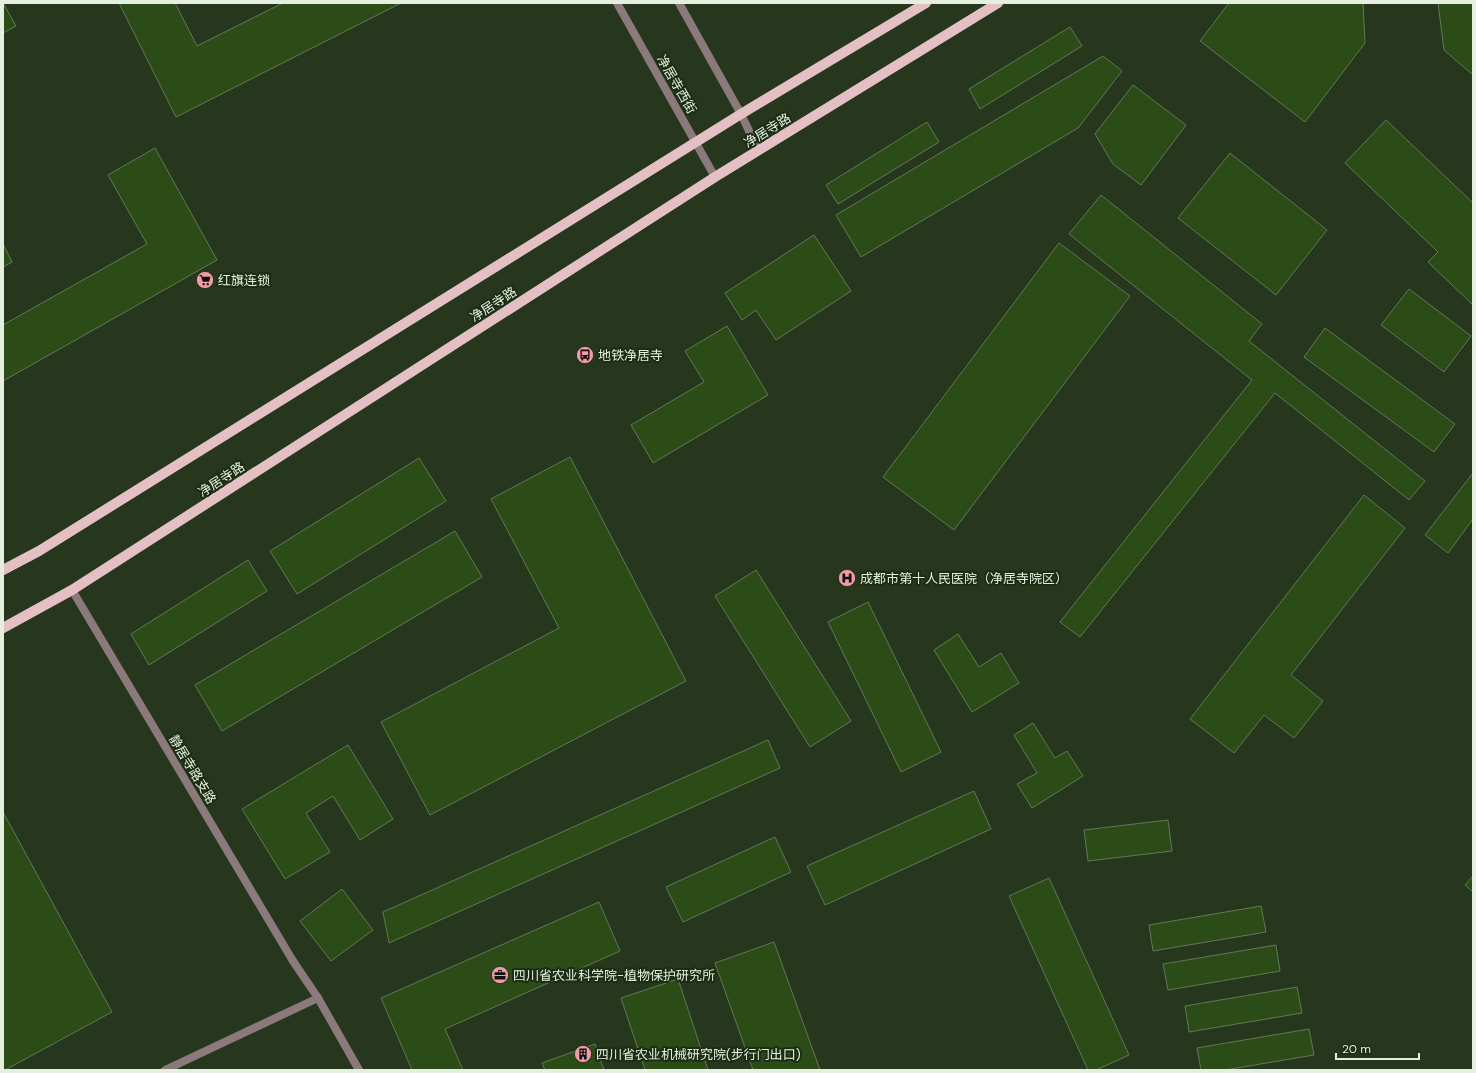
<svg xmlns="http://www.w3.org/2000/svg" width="1476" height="1073" viewBox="0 0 1476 1073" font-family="'DM Sans','Noto Sans SC',sans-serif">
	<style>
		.building { fill: #2b4c16; stroke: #64775a }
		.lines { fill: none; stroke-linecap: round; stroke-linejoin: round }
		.lane { stroke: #8b797b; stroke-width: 8 }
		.street { stroke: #8b797b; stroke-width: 8 }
		.primary { stroke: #e4c0c4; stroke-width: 10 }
		.labels { text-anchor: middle; stroke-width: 4; stroke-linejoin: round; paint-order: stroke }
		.street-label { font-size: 13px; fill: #e4efdf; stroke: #1c2d13 }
		.poi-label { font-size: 13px; fill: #e4efdf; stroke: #1c2d13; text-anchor: start }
	</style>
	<rect width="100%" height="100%" fill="#26371d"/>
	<!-- building -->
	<g class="building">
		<polygon points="3,3 16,26 3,33"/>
		<polygon points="119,3 175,3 197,46 283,3 401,3 176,117"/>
		<polygon points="1229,3 1363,3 1365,43 1305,122 1200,41"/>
		<polygon points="1438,3 1473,3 1473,75 1444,50"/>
		<polygon points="1070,27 1082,46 980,109 969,89"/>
		<polygon points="1103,56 1122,71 1078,128 861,257 836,215"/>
		<polygon points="1133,85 1186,125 1141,185 1113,164 1095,134"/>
		<polygon points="1386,120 1473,203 1473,305 1428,262 1438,252 1345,163"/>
		<polygon points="927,122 939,142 838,204 826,185"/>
		<polygon points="155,148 217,260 3,381 3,325 147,244 108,175"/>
		<polygon points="1230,153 1327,230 1276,295 1178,218"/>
		<polygon points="1101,195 1262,324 1249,341 1425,481 1409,500 1275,393 1080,637 1060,622 1252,380 1069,234"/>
		<polygon points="814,235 851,291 776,340 756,310 742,320 725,293"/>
		<polygon points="1059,243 1130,296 954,530 883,477"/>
		<polygon points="3,244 12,262 3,267"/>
		<polygon points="1409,289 1471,336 1444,372 1381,325"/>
		<polygon points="727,326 768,395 653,463 631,425 704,382 685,351"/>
		<polygon points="1325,328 1455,424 1434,452 1304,357"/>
		<polygon points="570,457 686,681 430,815 381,722 559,628 491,499"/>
		<polygon points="419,458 446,501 297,594 270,551"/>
		<polygon points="1473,473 1473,519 1448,553 1425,535"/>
		<polygon points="1364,495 1405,528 1291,675 1323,701 1294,738 1264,715 1234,753 1190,719"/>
		<polygon points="455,531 482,577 222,731 195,685"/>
		<polygon points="248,560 267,591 149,665 131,634"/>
		<polygon points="756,570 851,721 810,747 715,596"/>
		<polygon points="868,602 941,752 901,772 828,622"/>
		<polygon points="958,634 979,667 1001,653 1019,683 972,712 934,650"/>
		<polygon points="1033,723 1055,758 1067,751 1083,776 1032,808 1017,784 1037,773 1014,735"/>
		<polygon points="768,740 780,768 389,943 383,912"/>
		<polygon points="348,745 393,819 360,840 333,796 306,813 330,852 285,879 242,809"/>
		<polygon points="974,791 991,829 825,905 807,866"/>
		<polygon points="3,812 112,1012 5,1070 3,1070"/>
		<polygon points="1168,820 1172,851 1088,861 1084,830"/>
		<polygon points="775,837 791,872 683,922 666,887"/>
		<polygon points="1473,876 1473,892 1465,885"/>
		<polygon points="1049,878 1129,1055 1096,1070 1088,1070 1009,896"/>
		<polygon points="342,889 373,930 331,961 300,921"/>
		<polygon points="599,902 620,951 445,1029 463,1070 412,1070 381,998"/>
		<polygon points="1261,906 1266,932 1153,951 1149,925"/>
		<polygon points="774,942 820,1070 753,1070 715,963"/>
		<polygon points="1276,945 1280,971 1168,990 1163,964"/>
		<polygon points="678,979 708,1070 645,1070 621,998"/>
		<polygon points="1297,987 1302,1013 1189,1032 1185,1006"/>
		<polygon points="1309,1029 1314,1055 1225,1070 1201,1070 1197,1048"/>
		<polygon points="595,1044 604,1070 545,1070 542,1063"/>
	</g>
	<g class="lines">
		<!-- lane -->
		<g class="lane">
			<polyline points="293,961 318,998 359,1070"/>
			<polyline points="165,1070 318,998"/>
		</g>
		<!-- street -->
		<g class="street">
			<polyline points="617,3 715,177"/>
			<polyline points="679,3 741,114 758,150"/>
			<polyline points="72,590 293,961"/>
		</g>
		<!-- primary -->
		<g class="primary">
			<polyline points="3,570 39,551 741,114 926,3"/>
			<polyline points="3,628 72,590 715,177 998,3"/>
		</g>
	</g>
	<!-- icons -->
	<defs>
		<symbol id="supermarket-disc" viewBox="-11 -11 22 22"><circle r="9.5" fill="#f39aa7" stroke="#1c2d13"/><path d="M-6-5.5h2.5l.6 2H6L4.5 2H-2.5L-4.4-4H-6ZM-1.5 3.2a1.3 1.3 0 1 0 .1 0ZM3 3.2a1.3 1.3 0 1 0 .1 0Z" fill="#111"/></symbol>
		<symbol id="bus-disc" viewBox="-11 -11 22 22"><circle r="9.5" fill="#f39aa7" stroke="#1c2d13"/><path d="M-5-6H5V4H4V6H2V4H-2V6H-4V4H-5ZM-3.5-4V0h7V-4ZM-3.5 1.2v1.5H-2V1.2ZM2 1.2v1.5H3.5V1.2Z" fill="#111"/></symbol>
		<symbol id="hospital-disc" viewBox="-11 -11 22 22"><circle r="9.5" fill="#f39aa7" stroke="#1c2d13"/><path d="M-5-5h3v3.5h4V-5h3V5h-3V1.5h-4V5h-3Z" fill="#111"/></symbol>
		<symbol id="office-disc" viewBox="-11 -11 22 22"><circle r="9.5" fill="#f39aa7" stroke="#1c2d13"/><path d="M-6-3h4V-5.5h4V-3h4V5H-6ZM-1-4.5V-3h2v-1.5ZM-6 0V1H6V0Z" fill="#111"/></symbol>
		<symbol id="building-disc" viewBox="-11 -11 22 22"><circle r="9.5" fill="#f39aa7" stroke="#1c2d13"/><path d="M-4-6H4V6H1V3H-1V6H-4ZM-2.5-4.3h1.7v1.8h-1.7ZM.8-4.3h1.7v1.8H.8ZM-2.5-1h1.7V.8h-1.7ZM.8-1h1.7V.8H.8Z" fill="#111"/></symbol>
	</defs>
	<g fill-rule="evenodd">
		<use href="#supermarket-disc" x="195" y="270" width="20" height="20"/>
		<use href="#bus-disc" x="575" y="345" width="20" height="20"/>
		<use href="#hospital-disc" x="837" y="568" width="20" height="20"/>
		<use href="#office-disc" x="490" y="965" width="20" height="20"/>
		<use href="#building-disc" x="573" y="1044" width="20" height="20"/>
	</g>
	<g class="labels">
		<!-- street labels -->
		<g class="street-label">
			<text transform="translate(677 84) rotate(60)" y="5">净居寺西街</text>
			<text transform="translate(767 130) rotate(-32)" y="5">净居寺路</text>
			<text transform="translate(493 304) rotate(-33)" y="5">净居寺路</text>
			<text transform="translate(221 479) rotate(-33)" y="5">净居寺路</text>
			<text transform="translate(193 769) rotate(59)" y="5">静居寺路支路</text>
		</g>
		<!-- poi labels -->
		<g class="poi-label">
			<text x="218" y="285">红旗连锁</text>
			<text x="598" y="360">地铁净居寺</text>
			<text x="860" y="583">成都市第十人民医院（净居寺院区）</text>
			<text x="513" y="980">四川省农业科学院-植物保护研究所</text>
			<text x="596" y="1059">四川省农业机械研究院(步行门出口)</text>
		</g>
	</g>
	<!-- border -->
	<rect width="1476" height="1073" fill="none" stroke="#e4efdf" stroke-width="8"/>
	<!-- scale -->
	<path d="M1336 1053v6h83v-6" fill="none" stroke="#e4efdf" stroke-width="2"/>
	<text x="1342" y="1053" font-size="12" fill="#e4efdf" stroke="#1c2d13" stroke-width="3" paint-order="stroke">20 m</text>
</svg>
